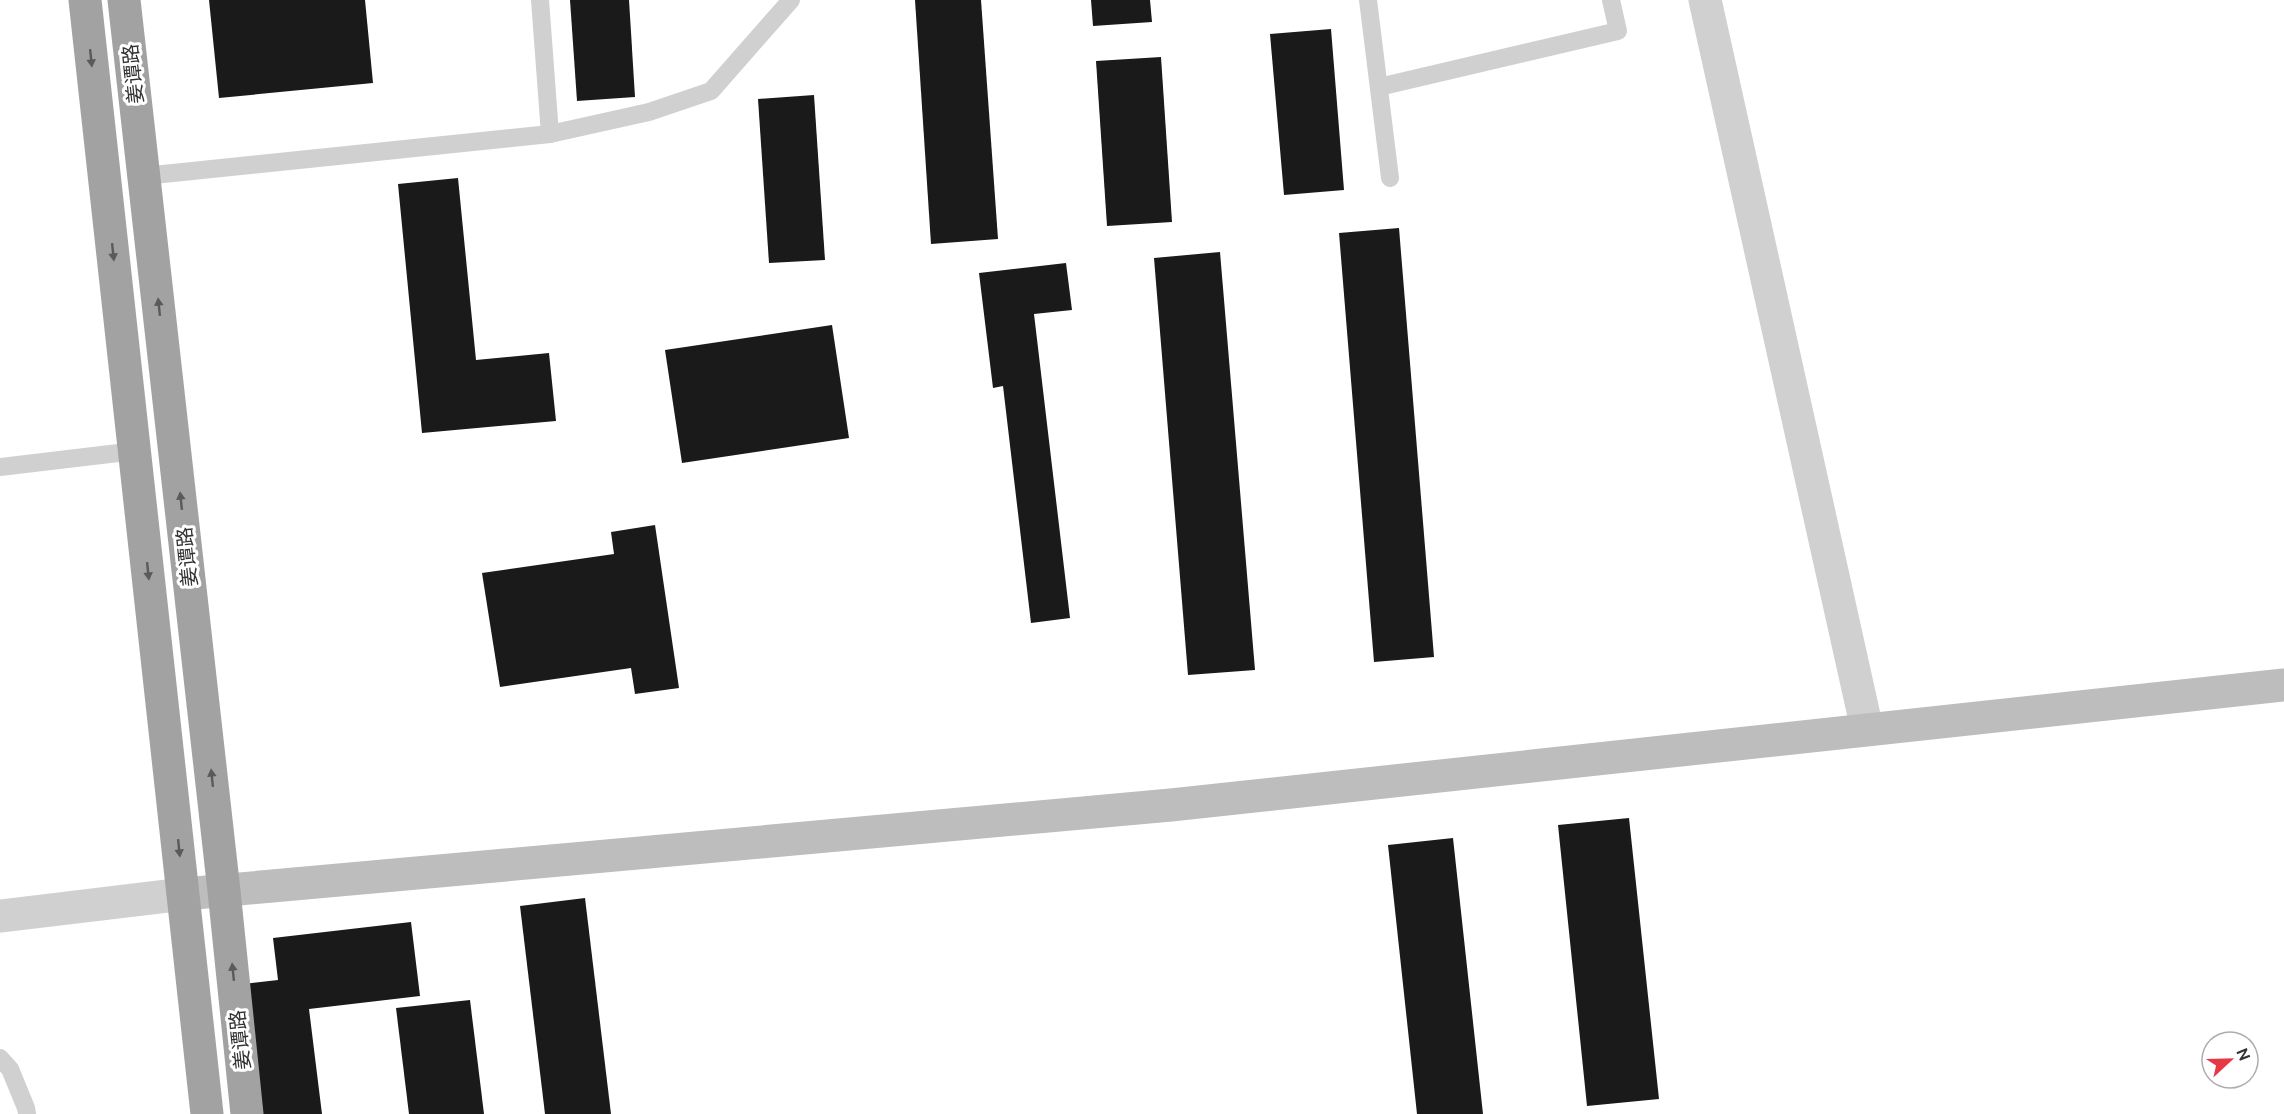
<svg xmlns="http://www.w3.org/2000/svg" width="2284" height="1114" viewBox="0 0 2284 1114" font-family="Ubuntu,'Noto Sans SC',sans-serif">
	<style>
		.building { fill: #1a1a1a }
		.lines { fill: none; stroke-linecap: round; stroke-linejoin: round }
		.service { stroke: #d0d0d0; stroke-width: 18 }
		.minor { stroke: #d0d0d0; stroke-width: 33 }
		.secondary { stroke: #bdbdbd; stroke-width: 33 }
		.trunk { stroke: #a2a2a2; stroke-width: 33 }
		.oneway { fill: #5a5a5a }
		.labels { text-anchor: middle; stroke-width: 6; stroke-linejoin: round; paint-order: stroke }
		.street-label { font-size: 20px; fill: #333; stroke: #fff }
	</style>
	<rect width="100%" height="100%" fill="#fff"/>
	<!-- building -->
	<g class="building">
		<polygon points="209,0 365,0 373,83 219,98"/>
		<polygon points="570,0 629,0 635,97 577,101"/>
		<polygon points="915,0 981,0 998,239 931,244"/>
		<polygon points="1091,0 1150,0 1152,22 1093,26"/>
		<polygon points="1331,29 1344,190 1284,195 1270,34"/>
		<polygon points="1161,57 1172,222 1107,226 1096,61"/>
		<polygon points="814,95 825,260 769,263 758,99"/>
		<polygon points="458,178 476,360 549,353 556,421 422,433 398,184"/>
		<polygon points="1399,228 1434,657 1374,662 1339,233"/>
		<polygon points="1220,252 1255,670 1188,675 1154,258"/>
		<polygon points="1066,263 1072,310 1034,314 1070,618 1031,623 1003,386 993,388 979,273"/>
		<polygon points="832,325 849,438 682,463 665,350"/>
		<polygon points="655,525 679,688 635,694 631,668 500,687 482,573 614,554 611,532"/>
		<polygon points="1629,818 1659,1099 1587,1106 1558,825"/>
		<polygon points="1453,838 1483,1114 1417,1114 1388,845"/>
		<polygon points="585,898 611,1114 545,1114 520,906"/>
		<polygon points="411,922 420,996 309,1009 322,1114 250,1114 235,985 278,980 273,938"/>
		<polygon points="470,1000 484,1114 409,1114 396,1008"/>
	</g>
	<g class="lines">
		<!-- service -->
		<g class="service">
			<polyline points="540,0 550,134 649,112 711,91 791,0"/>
			<polyline points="1368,0 1390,178"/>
			<polyline points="1379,87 1618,31 1611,0"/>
			<polyline points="144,176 550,134"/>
			<polyline points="0,467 135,451"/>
			<polyline points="0,1058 10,1069 26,1108 27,1114"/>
		</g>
		<!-- minor -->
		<g class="minor">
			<polyline points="1705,0 1867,729"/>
			<polyline points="0,916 184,894"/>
		</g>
		<!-- secondary -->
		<polyline class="secondary" points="184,894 1171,805 2284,685"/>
		<!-- trunk -->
		<g class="trunk">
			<polyline points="85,0 207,1114"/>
			<polyline points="124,0 224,891 247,1114"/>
		</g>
	</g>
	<!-- one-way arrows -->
	<defs><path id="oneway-solid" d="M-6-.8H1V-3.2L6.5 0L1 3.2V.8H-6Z" transform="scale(1.5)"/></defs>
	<g class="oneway">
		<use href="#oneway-solid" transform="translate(91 58) rotate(84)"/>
		<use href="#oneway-solid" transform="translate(113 252) rotate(84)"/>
		<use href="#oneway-solid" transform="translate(159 307) rotate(-96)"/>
		<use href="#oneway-solid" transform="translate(181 501) rotate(-96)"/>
		<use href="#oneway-solid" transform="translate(148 571) rotate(84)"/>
		<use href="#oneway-solid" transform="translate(212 778) rotate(-96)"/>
		<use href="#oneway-solid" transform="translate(179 848) rotate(84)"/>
		<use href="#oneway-solid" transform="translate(233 972) rotate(-96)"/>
	</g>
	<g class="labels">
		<!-- street labels -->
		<g class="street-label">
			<text transform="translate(133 74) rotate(-96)" y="7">姜谭路</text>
			<text transform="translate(187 557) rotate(-96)" y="7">姜谭路</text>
			<text transform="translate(240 1040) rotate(-96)" y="7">姜谭路</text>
		</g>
	</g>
	<!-- north arrow -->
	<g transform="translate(2230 1060) rotate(68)"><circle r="28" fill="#ffffff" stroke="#adadad" stroke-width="1.5"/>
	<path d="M0-4.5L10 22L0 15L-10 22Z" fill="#e63946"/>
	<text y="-9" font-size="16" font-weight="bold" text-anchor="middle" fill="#333333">N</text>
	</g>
</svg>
